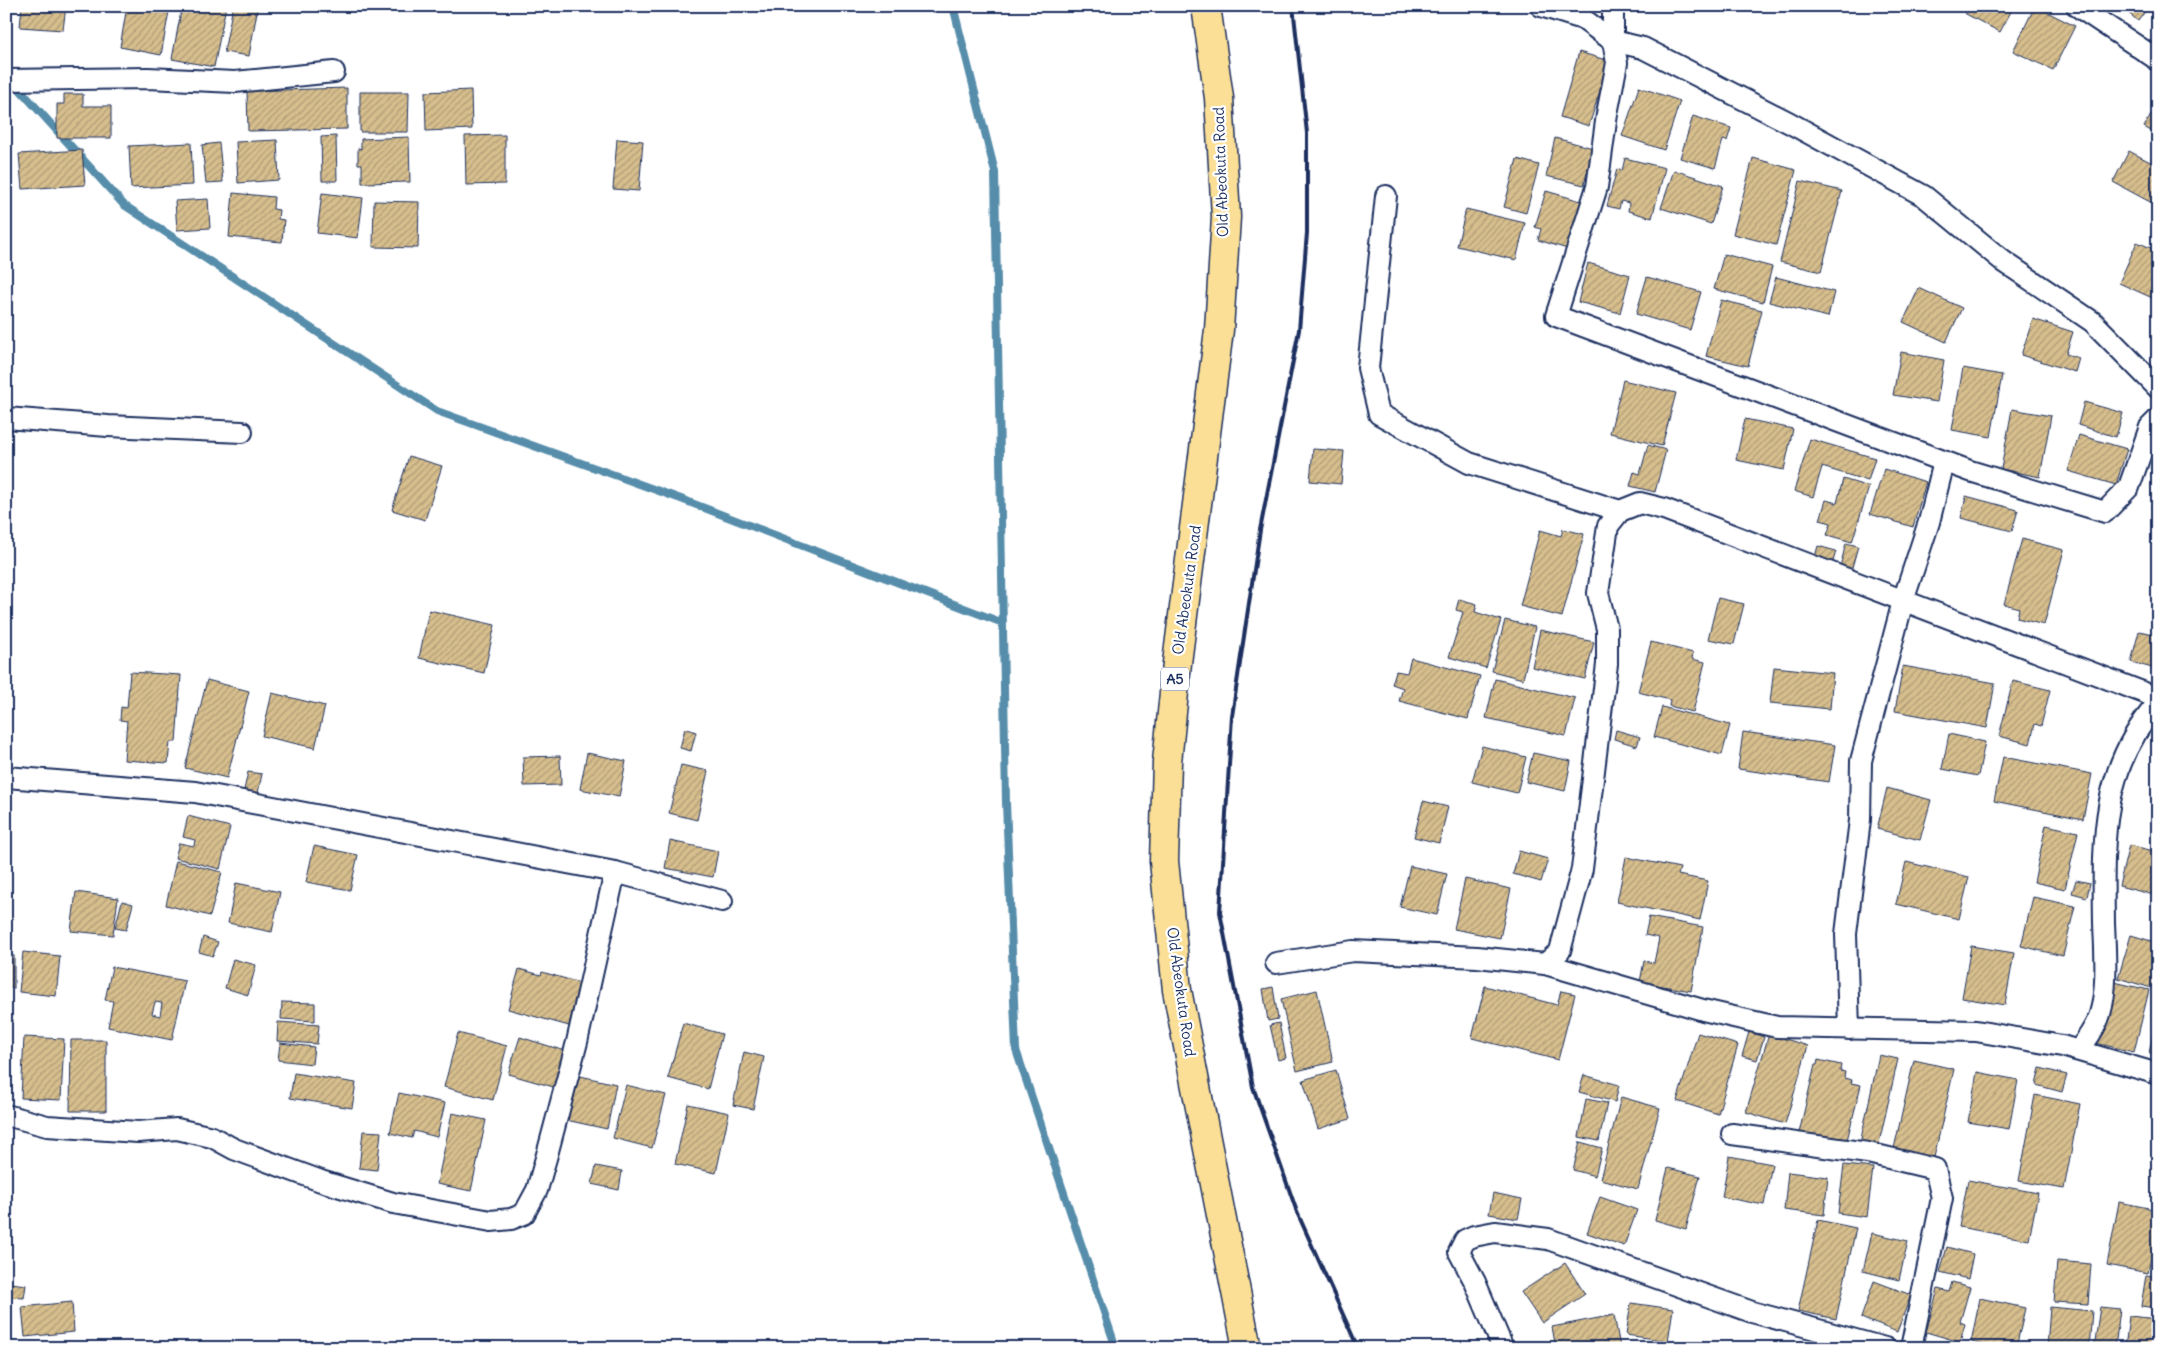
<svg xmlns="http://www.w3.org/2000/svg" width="2164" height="1354" viewBox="0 0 2164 1354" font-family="Delius,sans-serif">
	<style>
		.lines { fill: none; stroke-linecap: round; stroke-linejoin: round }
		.stream { stroke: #568daa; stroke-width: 8 }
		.building { fill: url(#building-hatch); stroke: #1b2f5e; fill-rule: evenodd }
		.minor-casing { stroke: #1b2f5e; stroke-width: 24 }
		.trunk-casing { stroke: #1b2f5e; stroke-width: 31 }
		.minor { stroke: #fff; stroke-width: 20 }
		.trunk { stroke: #fbdf96; stroke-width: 28 }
		.rail { stroke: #1b2f5e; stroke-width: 4 }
		.labels { text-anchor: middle; stroke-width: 4.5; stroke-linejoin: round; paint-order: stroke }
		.shield { fill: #fff; stroke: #5f6d8e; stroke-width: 1 }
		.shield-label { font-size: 14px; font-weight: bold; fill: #1b2f5e }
		.street-label { font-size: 15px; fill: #1b2f5e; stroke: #fff }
	</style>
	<defs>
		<pattern id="building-hatch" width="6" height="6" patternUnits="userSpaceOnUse" patternTransform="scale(1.25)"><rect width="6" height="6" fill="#d7be8d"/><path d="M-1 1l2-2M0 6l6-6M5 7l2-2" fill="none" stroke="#ae9b76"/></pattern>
	</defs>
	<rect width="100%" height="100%" fill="#fff"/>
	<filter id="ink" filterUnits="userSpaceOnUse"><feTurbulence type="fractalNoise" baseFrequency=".02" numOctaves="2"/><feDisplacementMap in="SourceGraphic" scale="10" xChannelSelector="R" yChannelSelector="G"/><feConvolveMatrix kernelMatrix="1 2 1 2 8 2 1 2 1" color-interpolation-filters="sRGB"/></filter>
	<g filter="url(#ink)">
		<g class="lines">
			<!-- stream -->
			<g class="stream">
				<polyline points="953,6 995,172 1006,803 1016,1050 1116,1348"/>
				<polyline points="14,83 124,205 437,411 681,499 1003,623"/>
			</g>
		</g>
		<!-- building -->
		<g class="building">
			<polygon points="22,6 66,6 63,30 20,27"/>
			<polygon points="127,6 170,6 161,55 120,47"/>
			<polygon points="182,6 226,6 214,67 172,59"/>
			<polygon points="233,6 258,6 249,56 224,52"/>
			<polygon points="1967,6 2014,6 2000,32 1964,13"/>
			<polygon points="2035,6 2075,26 2053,70 2013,51"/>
			<polygon points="2120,6 2149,6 2138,21"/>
			<polygon points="1579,52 1609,61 1589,126 1560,117"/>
			<polygon points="1639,87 1680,101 1664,150 1622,136"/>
			<polygon points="347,88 347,129 248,131 247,91"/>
			<polygon points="471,90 472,129 426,131 425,92"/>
			<polygon points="360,92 409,92 408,132 360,132"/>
			<polygon points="64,94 83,94 83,106 111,106 111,138 57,138 57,104 64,104"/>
			<polygon points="2158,103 2158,135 2144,127"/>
			<polygon points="1693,116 1731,128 1727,141 1723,140 1715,168 1680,158"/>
			<polygon points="505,135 505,184 466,185 465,136"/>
			<polygon points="336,136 337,181 322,181 321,137"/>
			<polygon points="409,137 410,182 362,183 362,164 358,164 358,148 361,149 361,139"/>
			<polygon points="1555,138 1593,148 1584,185 1546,176"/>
			<polygon points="617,139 643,141 639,191 613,189"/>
			<polygon points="277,140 279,180 238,183 236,142"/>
			<polygon points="191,143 193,185 131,188 129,146"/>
			<polygon points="219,143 223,182 206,183 202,145"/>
			<polygon points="82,150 85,185 22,189 19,154"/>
			<polygon points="2129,151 2158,166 2158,192 2152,203 2113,182"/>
			<polygon points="1625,158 1665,168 1652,218 1628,211 1629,203 1621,201 1619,209 1607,206 1617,169 1622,171"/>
			<polygon points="1753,158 1796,170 1776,245 1733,234"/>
			<polygon points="1517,159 1539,165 1526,213 1504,207"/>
			<polygon points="1674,170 1723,186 1711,224 1661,208"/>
			<polygon points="1800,181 1842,191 1821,272 1780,262"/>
			<polygon points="1546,191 1588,203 1574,251 1538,240 1541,229 1535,227"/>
			<polygon points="233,193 274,197 273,209 279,210 278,219 284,220 282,242 229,237"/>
			<polygon points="322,193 363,198 358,238 317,233"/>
			<polygon points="208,199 210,228 177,230 175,201"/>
			<polygon points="374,201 419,202 418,248 373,247"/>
			<polygon points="1466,209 1525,223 1516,260 1457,246"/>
			<polygon points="2137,242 2158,251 2157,300 2119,283"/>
			<polygon points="1724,254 1772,267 1763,302 1714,289"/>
			<polygon points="1588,263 1630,275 1620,313 1578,302"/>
			<polygon points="1647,277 1701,292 1690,330 1636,314"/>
			<polygon points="1776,277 1834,292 1828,317 1769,302"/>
			<polygon points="1919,288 1962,308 1946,342 1903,322"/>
			<polygon points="1721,300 1762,310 1748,366 1706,356"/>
			<polygon points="2033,319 2073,332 2066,354 2079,358 2075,372 2021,355"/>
			<polygon points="1901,352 1944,360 1937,402 1893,395"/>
			<polygon points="1963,368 2002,375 1991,437 1952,430"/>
			<polygon points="1623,380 1676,393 1662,446 1610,433"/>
			<polygon points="2084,402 2123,413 2116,437 2078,425"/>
			<polygon points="2012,409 2051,416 2040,477 2001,469"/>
			<polygon points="1745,419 1793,429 1784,470 1736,460"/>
			<polygon points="2079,435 2127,449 2116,485 2068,471"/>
			<polygon points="1810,439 1875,458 1868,481 1822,467 1813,497 1794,491"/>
			<polygon points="1648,445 1666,450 1655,492 1630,486 1634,472 1640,474"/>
			<polygon points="1313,449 1344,451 1341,484 1310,481"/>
			<polygon points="409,456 442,466 425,520 392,510"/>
			<polygon points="1884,469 1926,482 1913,527 1870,514"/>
			<polygon points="1843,479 1869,487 1852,542 1827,535 1831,523 1820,520 1826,500 1837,503"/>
			<polygon points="2158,492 2158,511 2151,508"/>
			<polygon points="1966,496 2018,510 2012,531 1961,518"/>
			<polygon points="1563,529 1584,534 1562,617 1520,606 1540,530 1561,536"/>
			<polygon points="2022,539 2064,550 2044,625 2017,618 2019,608 2004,604"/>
			<polygon points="1846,543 1858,546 1851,571 1840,567"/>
			<polygon points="1818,546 1836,551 1832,565 1814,560"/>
			<polygon points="1718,598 1744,604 1734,644 1708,639"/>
			<polygon points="1459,599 1477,604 1475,612 1501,620 1486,668 1449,657 1463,612 1456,610"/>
			<polygon points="429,610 495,625 484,673 419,658"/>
			<polygon points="1505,620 1535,627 1523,679 1492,671"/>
			<polygon points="1540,630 1594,642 1585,679 1532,667"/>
			<polygon points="2139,631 2158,635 2158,644 2152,668 2131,662"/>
			<polygon points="1651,642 1693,653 1692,659 1705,662 1693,712 1669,706 1670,700 1638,692"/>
			<polygon points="1411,658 1480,676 1468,719 1399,701 1403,688 1392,684 1396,671 1407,673"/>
			<polygon points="1903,666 1995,683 1987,728 1895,711"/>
			<polygon points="1774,667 1833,673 1830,709 1770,703"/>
			<polygon points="130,672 181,675 176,742 170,742 168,763 124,760 127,721 120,720 121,707 127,708"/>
			<polygon points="1495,679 1575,698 1566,736 1486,718"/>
			<polygon points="207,680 249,691 227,778 185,768"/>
			<polygon points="2013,681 2050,690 2041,726 2035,724 2030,744 1999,736"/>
			<polygon points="272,693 325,706 315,748 262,736"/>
			<polygon points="1662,707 1730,725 1722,755 1654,737"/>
			<polygon points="685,728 696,732 691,751 680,748"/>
			<polygon points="1616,730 1640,737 1637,746 1614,739"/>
			<polygon points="1743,732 1835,745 1829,782 1738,769"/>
			<polygon points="1949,734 1985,742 1978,776 1942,769"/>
			<polygon points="1482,746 1526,757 1517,793 1472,782"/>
			<polygon points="587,753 626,761 619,797 580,789"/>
			<polygon points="1533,753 1571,761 1565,791 1526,782"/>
			<polygon points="560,756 561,785 524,786 523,757"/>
			<polygon points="2003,757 2092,774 2083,819 1994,801"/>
			<polygon points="681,765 708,771 697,820 669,813"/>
			<polygon points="248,772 262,774 258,793 244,790"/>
			<polygon points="1887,788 1931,800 1920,840 1877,829"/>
			<polygon points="1423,801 1448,807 1439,843 1414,837"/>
			<polygon points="188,816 230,827 220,869 175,858 179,843 194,846 195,840 183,837"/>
			<polygon points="2046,825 2078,832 2065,889 2034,882"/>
			<polygon points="670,841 718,851 713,877 665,868"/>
			<polygon points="2129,845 2158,852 2158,896 2119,886"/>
			<polygon points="314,846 358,855 350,890 306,882"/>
			<polygon points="1519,851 1548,859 1541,882 1513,874"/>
			<polygon points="1626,857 1680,868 1678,875 1708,881 1700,920 1617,902"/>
			<polygon points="176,861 222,872 210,916 166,905"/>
			<polygon points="1906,862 1969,877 1959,919 1896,904"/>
			<polygon points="1410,866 1447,874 1437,915 1400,907"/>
			<polygon points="1465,879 1511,889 1500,938 1454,929"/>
			<polygon points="2076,880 2090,883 2087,897 2072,893"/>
			<polygon points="236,883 280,892 272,932 228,923"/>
			<polygon points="76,892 118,898 113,935 71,931"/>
			<polygon points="2033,897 2075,906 2063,956 2021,946"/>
			<polygon points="122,901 133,904 126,930 115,928"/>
			<polygon points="1649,917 1703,927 1691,991 1640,982 1644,961 1654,963 1659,938 1645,935"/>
			<polygon points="2131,935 2158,943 2158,990 2118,978"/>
			<polygon points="203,937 218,942 213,956 199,952"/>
			<polygon points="1971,946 2014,953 2005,1005 1962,998"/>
			<polygon points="23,952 60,956 56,996 19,992"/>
			<rect x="6" y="956" width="8" height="32"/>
			<polygon points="233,959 256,965 248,995 225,988"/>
			<path d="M112 967 185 981 172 1040 108 1027 113 1001 105 1000ZM155 1002 162 1003 160 1016 152 1014Z"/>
			<polygon points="519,969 541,975 542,972 580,983 569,1026 508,1009"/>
			<polygon points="2110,981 2149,990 2134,1052 2095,1043"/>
			<polygon points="1485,986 1557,1005 1561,991 1575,994 1558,1060 1472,1038"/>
			<polygon points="1273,987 1278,1019 1268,1021 1263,989"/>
			<polygon points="1317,990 1333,1062 1297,1071 1281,999"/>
			<polygon points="282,1002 315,1003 315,1021 281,1019"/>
			<polygon points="2158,1012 2158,1055 2149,1053"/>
			<polygon points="278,1022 319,1025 317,1044 277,1041"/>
			<polygon points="683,1023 722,1034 708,1089 668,1078"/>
			<polygon points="1279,1023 1286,1058 1278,1060 1270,1025"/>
			<polygon points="1749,1032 1764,1037 1757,1060 1742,1056"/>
			<polygon points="458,1033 507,1046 493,1100 444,1087"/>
			<polygon points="1698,1033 1738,1045 1718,1114 1677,1101"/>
			<polygon points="1769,1034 1808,1046 1785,1124 1746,1112"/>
			<polygon points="24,1037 64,1039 61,1100 21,1098"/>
			<polygon points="520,1037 568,1052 557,1088 508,1074"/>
			<polygon points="71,1040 106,1040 106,1111 70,1111"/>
			<polygon points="280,1043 314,1047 312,1064 278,1060"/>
			<polygon points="744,1052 764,1057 753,1109 733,1105"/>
			<polygon points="1879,1055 1898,1059 1877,1152 1859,1148"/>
			<polygon points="1818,1060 1841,1065 1840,1071 1845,1072 1844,1078 1852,1080 1851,1083 1861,1085 1846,1144 1799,1133 1815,1065 1817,1065"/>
			<polygon points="1914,1060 1954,1069 1933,1162 1893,1153"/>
			<polygon points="2040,1068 2067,1075 2062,1092 2036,1085"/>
			<polygon points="1336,1070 1350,1119 1318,1129 1303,1080"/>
			<polygon points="1977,1072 2018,1080 2009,1129 1968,1122"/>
			<polygon points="294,1073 356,1083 352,1108 290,1098"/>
			<polygon points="576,1075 616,1084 607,1129 566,1120"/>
			<polygon points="1584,1075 1619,1085 1615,1102 1579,1092"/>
			<polygon points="626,1085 666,1095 652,1148 613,1138"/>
			<polygon points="399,1093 445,1103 437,1137 414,1131 412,1138 390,1133"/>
			<polygon points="2035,1095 2080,1104 2064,1189 2019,1181"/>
			<polygon points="1621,1097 1660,1108 1638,1189 1600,1179"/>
			<polygon points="1586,1099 1607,1103 1599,1141 1579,1137"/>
			<polygon points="688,1104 729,1113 716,1173 675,1164"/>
			<polygon points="452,1113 486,1120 471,1191 437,1184"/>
			<polygon points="363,1131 381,1132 377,1170 359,1168"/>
			<polygon points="1580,1142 1602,1148 1595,1176 1573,1170"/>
			<polygon points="1729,1156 1772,1164 1764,1205 1722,1197"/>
			<polygon points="1844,1165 1873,1168 1867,1217 1838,1213"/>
			<polygon points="596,1166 622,1171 619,1190 592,1184"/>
			<polygon points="1668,1168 1700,1176 1686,1229 1655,1220"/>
			<polygon points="1788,1172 1828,1177 1824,1215 1784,1210"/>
			<polygon points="1968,1180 2038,1193 2029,1240 1959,1227"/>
			<polygon points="1493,1193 1522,1199 1518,1219 1489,1214"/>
			<polygon points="1600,1197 1637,1210 1624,1246 1587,1233"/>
			<polygon points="2119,1202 2158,1210 2158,1221 2148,1273 2107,1265"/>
			<polygon points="1818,1220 1856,1228 1836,1319 1798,1311"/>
			<polygon points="1872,1233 1908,1241 1899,1280 1863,1271"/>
			<polygon points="1947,1247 1973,1254 1968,1279 1940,1272"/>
			<polygon points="2057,1261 2091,1264 2088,1304 2054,1302"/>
			<polygon points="1565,1263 1585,1294 1542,1323 1521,1292"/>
			<polygon points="2146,1275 2158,1277 2158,1308 2141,1306"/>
			<polygon points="1874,1281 1911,1295 1897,1332 1861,1318"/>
			<polygon points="1952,1282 1970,1287 1960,1322 1965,1324 1960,1342 1926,1332 1938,1289 1949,1292"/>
			<polygon points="11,1283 26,1285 24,1298 10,1297"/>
			<polygon points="1980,1298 2025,1308 2016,1348 1999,1348 1971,1342"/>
			<polygon points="72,1302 74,1332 25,1337 22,1307"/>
			<polygon points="1631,1303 1673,1309 1668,1341 1626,1335"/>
			<polygon points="2050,1307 2092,1311 2089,1348 2047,1348"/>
			<polygon points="2100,1307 2120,1309 2115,1348 2094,1348"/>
			<polygon points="1614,1315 1620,1347 1556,1348 1552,1327"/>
			<polygon points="2129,1316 2158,1319 2158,1348 2125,1348"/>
		</g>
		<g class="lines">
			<defs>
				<g id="minor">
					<polyline points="1541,6 1583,19 1613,41"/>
					<polyline points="2077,6 2158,60"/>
					<polyline points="1613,41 1613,6"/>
					<polyline points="6,80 148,78 235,82 334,72"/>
					<polyline points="1386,196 1368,368 1379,414 1469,463 1620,511"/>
					<polyline points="2158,388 2093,322 2003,261 1924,196 1790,123 1643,48 1613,41 1617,63 1607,114 1597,187 1556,316 1970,471 2105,512 2129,487 2150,427 2158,419"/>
					<polyline points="6,418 108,426 242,432"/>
					<polyline points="6,777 195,792 615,872 722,901"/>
					<polyline points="1276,963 1353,951 1477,957 1545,964 1703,1010 1777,1027 1976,1031 2062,1046 2158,1074"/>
					<polyline points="1545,964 1560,951 1582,869 1607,664 1607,629 1598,593 1608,526 1620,511 1640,503 1664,509 2158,698"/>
					<polyline points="1849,1029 1846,934 1860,820 1861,761 1903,601 1929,522 1944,462"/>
					<path d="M2079 1050C2087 1039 2096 1027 2100 1014 2108 987 2105 951 2104 923 2103 841 2100 769 2158 703"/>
					<polyline points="6,1115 47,1126 138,1132 177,1129 212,1137 234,1149 321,1181 393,1203 491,1221 511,1219 524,1214 537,1190 548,1151 577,1042 615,872"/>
					<polyline points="1732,1134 1868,1153 1935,1169 1942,1198 1911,1348"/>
					<polyline points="1503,1348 1475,1282 1459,1252 1465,1240 1474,1236 1495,1232 1548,1239 1752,1312 1885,1348"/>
				</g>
				<polyline id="trunk" points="1206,6 1219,98 1226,217 1219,330 1177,663 1167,762 1164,861 1177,990 1247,1348"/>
			</defs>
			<!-- minor casing -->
			<use href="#minor" class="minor-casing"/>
			<!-- trunk casing -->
			<use href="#trunk" class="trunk-casing"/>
			<!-- minor -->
			<use href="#minor" class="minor"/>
			<!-- trunk -->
			<use href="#trunk" class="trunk"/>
			<!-- rail -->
			<polyline class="rail" points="1293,6 1307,133 1307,233 1299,330 1260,530 1232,716 1220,912 1253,1087 1297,1212 1358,1348"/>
		</g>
	</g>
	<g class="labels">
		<!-- shield labels -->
		<rect class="shield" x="1161" y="667.5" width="28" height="23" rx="4"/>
		<g class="shield-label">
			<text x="1175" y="684">A5</text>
		</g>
		<!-- street labels -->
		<g class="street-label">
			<text transform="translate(1221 172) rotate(-92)" y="5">Old Abeokuta Road</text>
			<text transform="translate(1187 590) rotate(-82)" y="5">Old Abeokuta Road</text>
			<text transform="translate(1181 992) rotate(82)" y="5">Old Abeokuta Road</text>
		</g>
	</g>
	<!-- margin -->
	<rect width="2164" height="1354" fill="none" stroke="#fff" stroke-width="25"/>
	<rect x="12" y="12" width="2139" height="1329" fill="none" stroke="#1b2f5e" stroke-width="2" filter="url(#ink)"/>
</svg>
